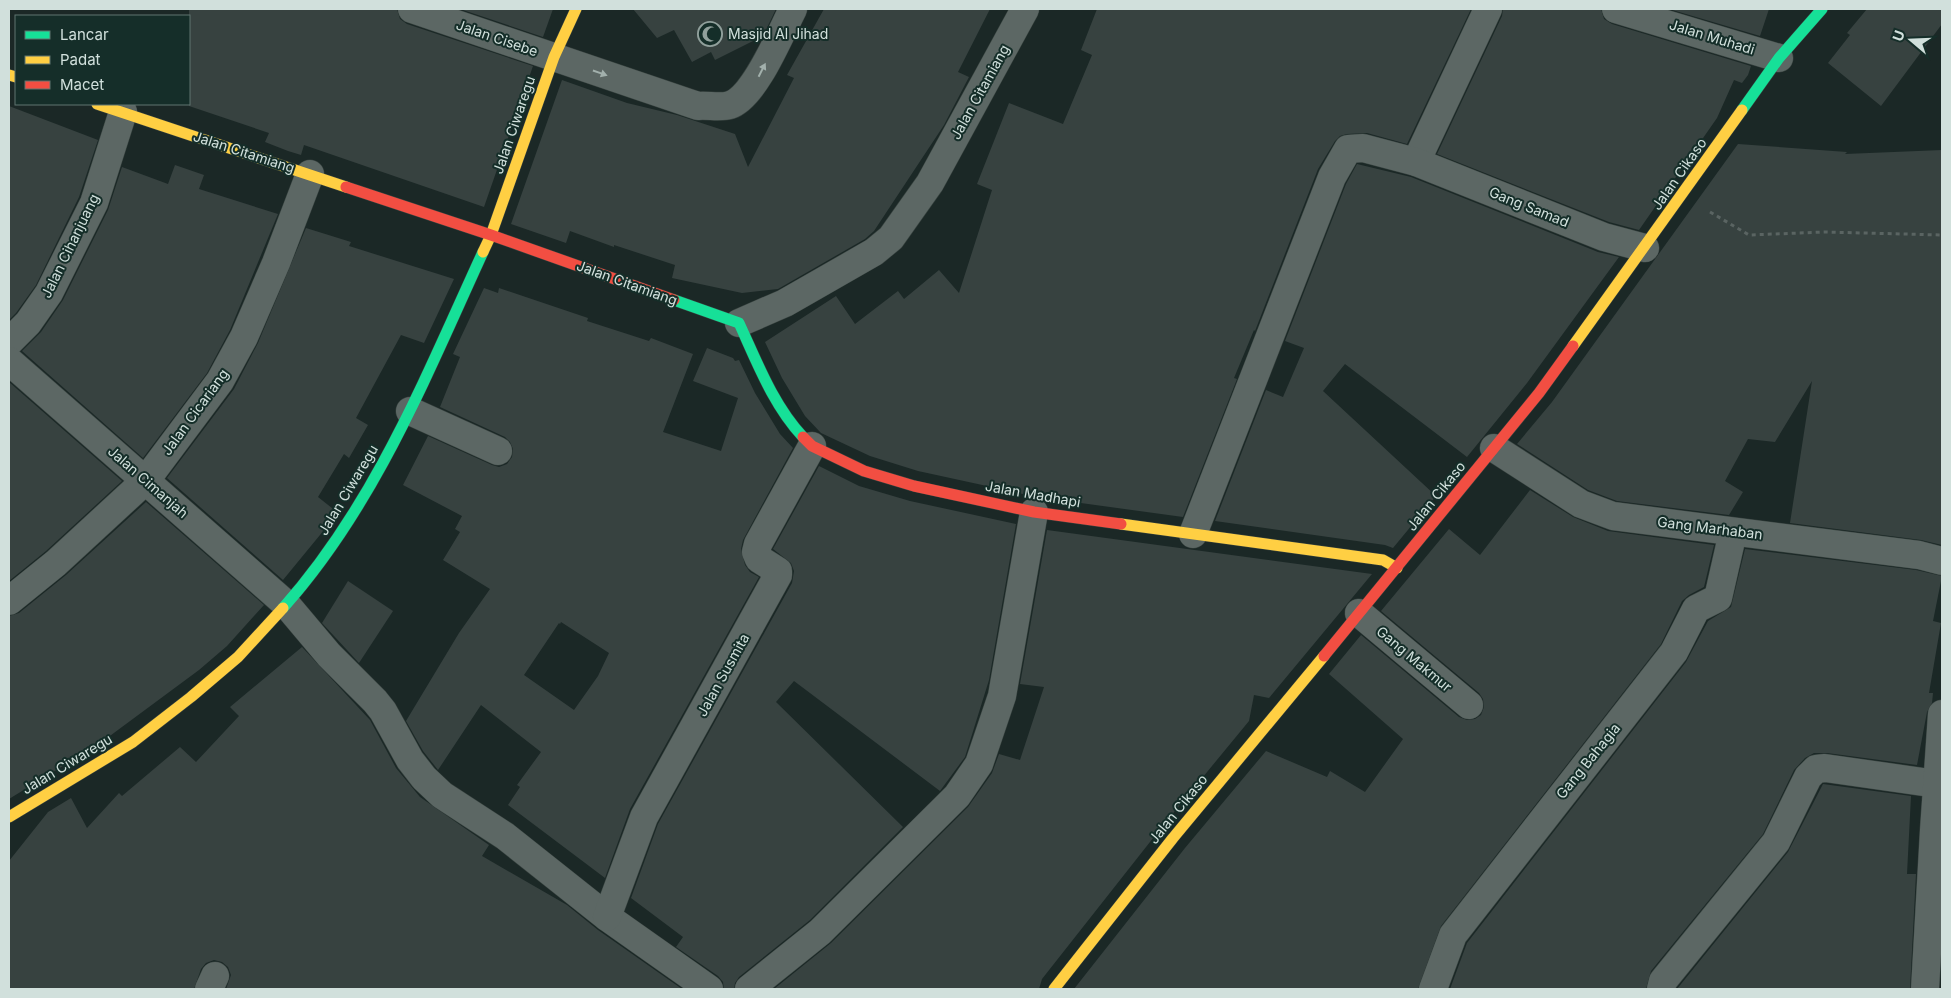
<svg xmlns="http://www.w3.org/2000/svg" width="1951" height="998" viewBox="0 0 1951 998" font-family="Inter,sans-serif">
	<style>
		.building { fill: #374240; fill-rule: evenodd }
		.lines { fill: none; stroke-linecap: round; stroke-linejoin: round }
		.street-casing { stroke: #37423f; stroke-width: 29 }
		.fast-casing { stroke: #37423f; stroke-width: 12 }
		.slow-casing { stroke: #37423f; stroke-width: 12 }
		.jam-casing { stroke: #37423f; stroke-width: 12 }
		.path { stroke: #5a6462; stroke-width: 3; stroke-dasharray: 4 4; stroke-linecap: butt }
		.street { stroke: #5c6764; stroke-width: 28 }
		.fast { stroke: #16e098; stroke-width: 11 }
		.slow { stroke: #ffcf43; stroke-width: 11 }
		.jam { stroke: #f24e42; stroke-width: 11 }
		.oneway { fill: #a2b0ac }
		.labels { text-anchor: middle; stroke-width: 4; stroke-linejoin: round; paint-order: stroke }
		.poi-label { font-size: 14px; fill: #d1e0dc; stroke: #152e29; text-anchor: start }
		.street-label { font-size: 14px; fill: #d1e0dc; stroke: #152e29 }
	</style>
	<rect width="100%" height="100%" fill="#1b2826"/>
	<!-- building -->
	<g class="building">
		<polygon points="189,9 397,9 400,19 407,24 533,66 484,207 304,145 301,155 288,151 265,142 269,133 189,106"/>
		<polygon points="460,9 553,9 543,37"/>
		<polygon points="633,9 776,9 763,36 715,60 711,52 692,62 674,30 657,38"/>
		<polygon points="824,9 990,9 958,72 969,77 944,125 874,231 865,239 778,289 742,293 672,278 675,265 614,245 614,247 570,231 566,243 511,224 562,80 627,103 677,115 735,134 748,167 794,78 787,75"/>
		<polygon points="1097,9 1471,9 1407,144 1367,133 1347,134 1340,136 1335,141 1318,169 1255,331 1254,330 1234,378 1237,379 1183,517 1037,497 918,471 870,456 821,433 805,416 782,378 765,342 836,296 855,324 898,291 904,299 939,270 959,293 992,190 977,184 1009,103 1063,124 1092,55 1081,50"/>
		<polygon points="1503,9 1601,9 1604,19 1612,24 1751,66 1748,75 1742,83 1734,80 1717,118 1639,230 1609,222 1437,154 1502,16"/>
		<polygon points="1669,9 1769,9 1760,36"/>
		<polygon points="1867,9 1942,9 1942,24 1881,106 1828,63 1850,35 1847,33"/>
		<polygon points="9,106 98,140 79,197 36,285 16,313 9,320"/>
		<polygon points="1738,144 1847,152 1845,154 1942,150 1942,545 1921,540 1790,523 1812,381 1775,442 1748,439 1725,481 1743,492 1729,515 1617,501 1588,490 1517,444 1552,402"/>
		<polygon points="1357,164 1411,177 1598,252 1619,257 1527,383 1467,457 1345,364 1323,391 1436,496 1393,548 1385,545 1215,521 1266,390 1283,397 1304,348 1285,341 1346,184"/>
		<polygon points="175,165 204,175 199,189 278,214 230,330 207,373 143,458 22,351 41,332 63,300 108,210 122,167 168,184"/>
		<polygon points="306,228 351,242 349,246 454,279 424,343 401,335 356,418 368,425 349,458 344,454 318,497 337,512 329,524 283,580 167,478 234,389 258,343"/>
		<path d="M484 288 498 293 499 288 588 318 587 321 649 341 651 338 693 354 663 432 721 451 738 398 693 381 707 348 733 358 735 361 739 360 755 393 780 434 793 448 743 540 741 549 745 565 750 572 759 577 630 809 605 878 508 805 520 787 517 785 541 752 481 705 438 770 423 751 406 721 459 633 490 589 443 560 460 532 455 529 462 516 403 485 428 436 492 465 499 467 507 464 512 457 513 449 510 442 505 437 440 407 460 357 453 354ZM561 622 609 653 598 676 574 710 524 675 559 623 560 624Z"/>
		<polygon points="9,382 122,481 46,551 9,581"/>
		<polygon points="819,466 859,486 910,501 1016,524 989,680 965,757 940,791 794,681 776,702 903,827 810,920 739,977 735,983 734,989 724,989 723,982 718,976 676,947 683,937 631,898 658,824 792,583 794,571 791,563 773,549"/>
		<polygon points="1530,490 1573,517 1608,531 1714,545 1704,587 1689,595 1682,601 1661,644 1441,926 1418,989 1074,989 1185,848 1266,751 1327,777 1330,771 1365,792 1403,739 1329,674 1361,635 1459,717 1467,720 1475,719 1481,715 1484,707 1483,699 1479,693 1381,611 1449,529 1480,555"/>
		<polygon points="146,502 264,605 227,646 199,670 99,744 9,799 9,616 19,613 66,575"/>
		<polygon points="1047,530 1372,574 1269,698 1254,695 1249,721 1161,828 1042,979 1039,989 774,989 831,943 968,807 992,773 999,754 1020,760 1044,687 1020,684"/>
		<polygon points="1745,549 1916,570 1942,576 1933,621 1941,623 1929,693 1933,693 1932,703 1927,712 1917,765 1827,753 1814,753 1805,758 1794,770 1763,834 1651,971 1646,989 1450,989 1467,943 1686,662 1708,621 1731,607"/>
		<polygon points="348,581 393,611 359,663 322,623"/>
		<polygon points="302,647 370,720 396,768 420,797 489,845 482,856 567,905 598,930 682,989 226,989 231,975 228,967 222,962 214,960 206,963 201,969 194,989 9,989 9,861 48,812 71,798 87,828 119,793 122,796 180,747 196,762 239,716 230,707"/>
		<polygon points="1823,784 1911,796 1907,874 1916,874 1910,989 1677,989 1788,852"/>
	</g>
	<g class="lines">
		<defs>
			<g id="street">
				<path d="M412 9 698 106C708 105 721 108 730 105 755 97 781 32 793 9"/>
				<polyline points="1616,9 1779,58"/>
				<polyline points="1416,162 1488,9"/>
				<polyline points="739,323 785,303 874,252 891,238 930,183 1025,9"/>
				<polyline points="9,342 28,323 49,293 94,203 123,112"/>
				<polyline points="9,361 286,604 329,655 375,701 383,711 410,760 424,778 442,795 505,836 607,917 709,989"/>
				<polyline points="410,411 498,451"/>
				<polyline points="1494,448 1581,504 1613,516 1919,555 1942,561"/>
				<polyline points="1193,534 1332,177 1348,149 1363,148 1416,162 1604,237 1645,248"/>
				<polyline points="9,601 56,563 146,480 220,381 244,337 276,263 310,174"/>
				<polyline points="1359,613 1469,705"/>
				<polyline points="607,917 644,817 778,575 778,571 759,559 756,552 758,544 812,446"/>
				<polyline points="209,989 215,976"/>
				<polyline points="749,989 820,932 957,796 979,764 1002,696 1034,512"/>
				<polyline points="1433,989 1453,935 1674,652 1696,609 1718,598 1733,532"/>
				<polyline points="1661,989 1663,981 1776,842 1808,777 1816,769 1825,768 1937,784"/>
				<polyline points="1925,989 1934,830 1942,714"/>
			</g>
			<g id="fast">
				<polyline points="1742,110 1779,58 1822,9"/>
				<path d="M674 300 739 323C757 362 773 405 803 437"/>
				<path d="M283 608C375 505 426 376 483 252"/>
			</g>
			<g id="slow">
				<polyline points="9,75 16,77"/>
				<polyline points="97,104 346,187"/>
				<polyline points="483,252 491,235 554,57 576,9"/>
				<polyline points="1573,346 1742,110"/>
				<polyline points="1121,524 1383,560 1397,568"/>
				<polyline points="9,817 133,742 191,697 238,657 283,608"/>
				<polyline points="1054,989 1173,838 1324,656"/>
			</g>
			<g id="jam">
				<polyline points="346,187 491,235 674,300"/>
				<polyline points="803,437 812,446 864,471 914,486 1034,512 1121,524"/>
				<polyline points="1324,656 1539,393 1573,346"/>
			</g>
		</defs>
		<!-- street casing -->
		<use href="#street" class="street-casing"/>
		<!-- fast casing -->
		<use href="#fast" class="fast-casing"/>
		<!-- slow casing -->
		<use href="#slow" class="slow-casing"/>
		<!-- jam casing -->
		<use href="#jam" class="jam-casing"/>
		<!-- path -->
		<polyline class="path" points="1710,212 1749,235 1825,232 1942,235"/>
		<!-- street -->
		<use href="#street" class="street"/>
		<!-- fast -->
		<use href="#fast" class="fast"/>
		<!-- slow -->
		<use href="#slow" class="slow"/>
		<!-- jam -->
		<use href="#jam" class="jam"/>
	</g>
	<!-- one-way arrows -->
	<defs><path id="oneway-solid" d="M-6-.8H1V-3.2L6.5 0L1 3.2V.8H-6Z" transform="scale(1.25)"/></defs>
	<g class="oneway">
		<use href="#oneway-solid" transform="translate(762 70) rotate(-63)"/>
		<use href="#oneway-solid" transform="translate(600 73) rotate(19)"/>
	</g>
	<!-- icons -->
	<defs>
		<symbol id="mosque-ring" viewBox="-11 -11 22 22"><circle r="9.5" fill="#152e29" stroke="#91a09c" stroke-width="1.5"/><path d="M3.5-4.9A6 6 0 1 0 3.5 4.9A5 5 0 1 1 3.5-4.9Z" fill="#91a09c"/></symbol>
	</defs>
	<g fill-rule="evenodd">
		<use href="#mosque-ring" x="696" y="20" width="28" height="28"/>
	</g>
	<g class="labels">
		<!-- poi labels -->
		<g class="poi-label">
			<text x="728" y="39">Masjid Al Jihad</text>
		</g>
		<!-- street labels -->
		<g class="street-label">
			<text transform="translate(1712 37) rotate(17)" y="5">Jalan Muhadi</text>
			<text transform="translate(497 38) rotate(19)" y="5">Jalan Cisebe</text>
			<text transform="translate(980 92) rotate(-61)" y="5">Jalan Citamiang</text>
			<text transform="translate(514 125) rotate(-71)" y="5">Jalan Ciwaregu</text>
			<text transform="translate(244 152) rotate(18)" y="5">Jalan Citamiang</text>
			<text transform="translate(1679 174) rotate(-55)" y="5">Jalan Cikaso</text>
			<text transform="translate(1529 207) rotate(22)" y="5">Gang Samad</text>
			<text transform="translate(70 246) rotate(-64)" y="5">Jalan Cihanjuang</text>
			<text transform="translate(627 283) rotate(20)" y="5">Jalan Citamiang</text>
			<text transform="translate(195 412) rotate(-54)" y="5">Jalan Cicariang</text>
			<text transform="translate(148 482) rotate(41)" y="5">Jalan Cimanjah</text>
			<text transform="translate(348 490) rotate(-59)" y="5">Jalan Ciwaregu</text>
			<text transform="translate(1033 494) rotate(10)" y="5">Jalan Madhapi</text>
			<text transform="translate(1436 496) rotate(-51)" y="5">Jalan Cikaso</text>
			<text transform="translate(1710 528) rotate(7)" y="5">Gang Marhaban</text>
			<text transform="translate(1414 659) rotate(40)" y="5">Gang Makmur</text>
			<text transform="translate(723 675) rotate(-61)" y="5">Jalan Susmita</text>
			<text transform="translate(1588 761) rotate(-51)" y="5">Gang Bahagia</text>
			<text transform="translate(67 764) rotate(-31)" y="5">Jalan Ciwaregu</text>
			<text transform="translate(1178 809) rotate(-51)" y="5">Jalan Cikaso</text>
		</g>
	</g>
	<!-- border -->
	<rect width="1951" height="998" fill="none" stroke="#d1e0dc" stroke-width="20"/>
	<!-- legend -->
	<rect x="15" y="15" width="175" height="90" fill="#152e29" stroke="#607571"/>
	<rect x="25" y="31" width="25" height="8" fill="#16e098" stroke="#607571"/>
	<text x="60" y="40" font-size="15" fill="#d1e0dc">Lancar</text>
	<rect x="25" y="56" width="25" height="8" fill="#ffcf43" stroke="#607571"/>
	<text x="60" y="65" font-size="15" fill="#d1e0dc">Padat</text>
	<rect x="25" y="81" width="25" height="8" fill="#f24e42" stroke="#607571"/>
	<text x="60" y="90" font-size="15" fill="#d1e0dc">Macet</text>
	<!-- north arrow -->
	<g transform="translate(1911 40) rotate(289)" stroke="#152e29" stroke-width="4" paint-order="stroke">
	<path d="M0-4L9 19L0 12L-9 19Z" fill="#d1e0dc"/>
	<text y="-8" font-size="14" font-weight="bold" text-anchor="middle" fill="#d1e0dc">U</text>
	</g>
</svg>
